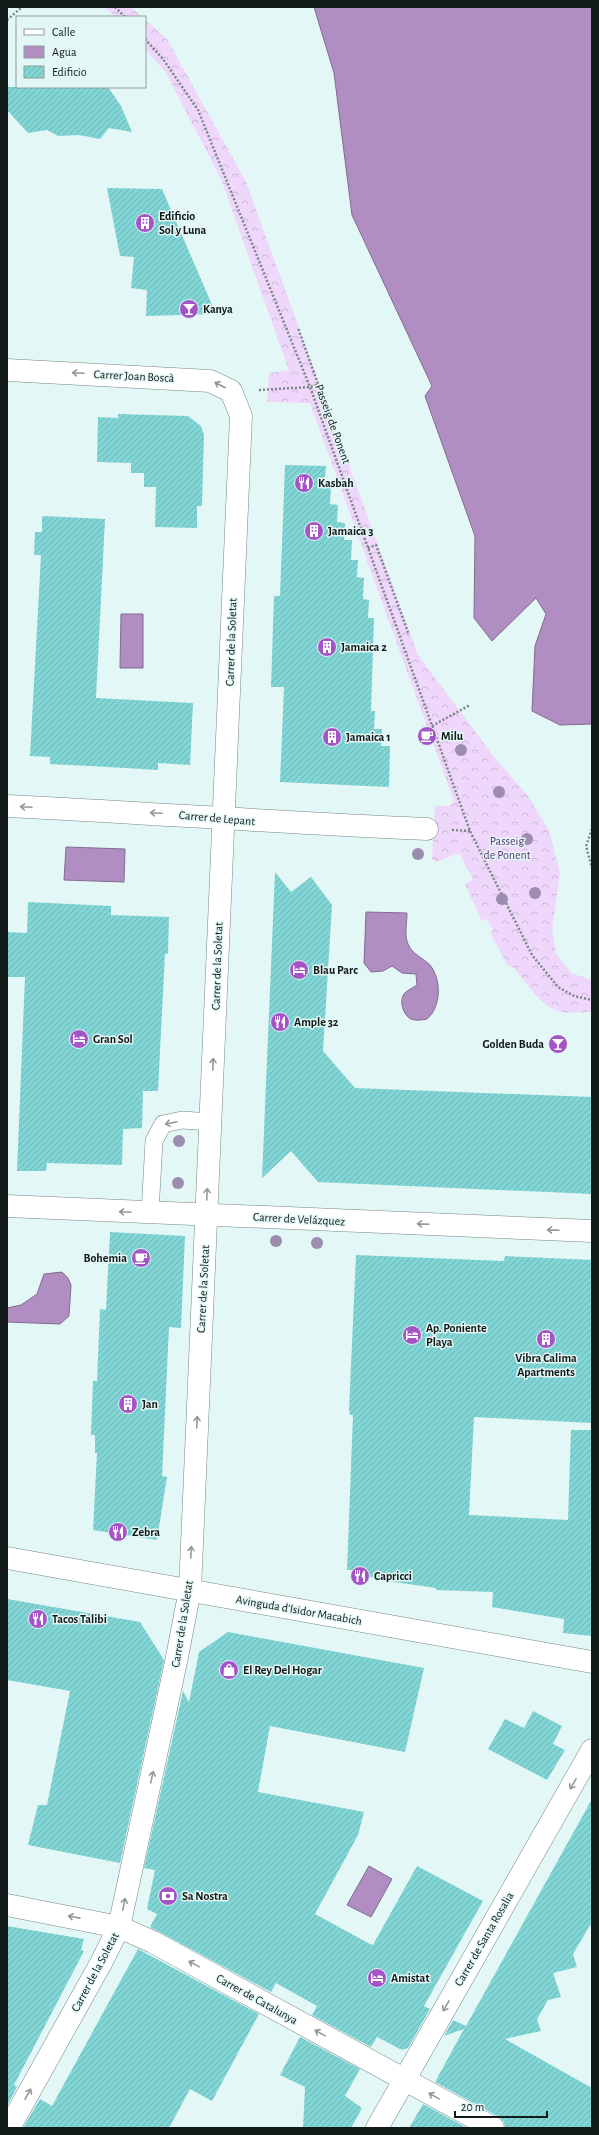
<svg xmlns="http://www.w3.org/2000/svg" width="599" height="2135" viewBox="0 0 599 2135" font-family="'Alegreya Sans',sans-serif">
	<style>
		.forest { fill: url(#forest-crowns) }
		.water { fill: #b18ec1; stroke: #816b8f }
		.building { fill: url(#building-hatch) }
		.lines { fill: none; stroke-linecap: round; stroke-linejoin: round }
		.service-casing { stroke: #758786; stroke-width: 18 }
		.minor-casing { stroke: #758786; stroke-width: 23 }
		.tertiary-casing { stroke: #758786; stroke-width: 23 }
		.path { stroke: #798686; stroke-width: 2.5; stroke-dasharray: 2 2; stroke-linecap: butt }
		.service { stroke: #fff; stroke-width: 17 }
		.minor { stroke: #fff; stroke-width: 22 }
		.tertiary { stroke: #fff; stroke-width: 22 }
		.tree { fill: #9c8cae }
		.oneway { stroke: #949898 }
		.labels { text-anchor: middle; stroke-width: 3; stroke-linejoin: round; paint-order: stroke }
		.poi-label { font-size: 12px; font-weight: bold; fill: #121919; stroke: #e3f7f6; text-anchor: start }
		.street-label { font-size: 12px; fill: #121919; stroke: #e3f7f6 }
		.park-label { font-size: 12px; fill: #613574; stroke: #e3f7f6 }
	</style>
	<defs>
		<pattern id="forest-crowns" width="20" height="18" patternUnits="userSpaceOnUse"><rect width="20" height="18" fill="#efd7fb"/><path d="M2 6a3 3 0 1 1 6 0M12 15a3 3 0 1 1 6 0" fill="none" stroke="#ccb8d7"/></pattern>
		<pattern id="building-hatch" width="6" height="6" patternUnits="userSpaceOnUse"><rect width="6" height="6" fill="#81d5d4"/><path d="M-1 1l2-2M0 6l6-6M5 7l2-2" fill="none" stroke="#6eb6b5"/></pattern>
	</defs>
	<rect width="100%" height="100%" fill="#e3f7f6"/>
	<!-- forest -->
	<g class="forest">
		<polygon points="104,7 131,7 142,17 116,17"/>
		<path d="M145 20 167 39 246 182 418 655 491 753 527 795 549 830 560 873 552 930 556 953 571 973 592 980V1011C546 1019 541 1000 514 968L507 965 491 934 493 929 486 919 482 921 465 884 473 879 459 853 436 862 432 859 435 806H449L454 801 310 403 267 402 269 373 289 370 221 179 166 73 145 49Z"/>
	</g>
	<!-- water -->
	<g class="water">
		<polygon points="314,7 592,7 592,724 560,725 532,711 535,646 546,614 536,598 492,641 474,618 475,536 425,396 432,386 352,215 334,73"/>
		<polygon points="121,614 143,614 143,668 120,668"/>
		<polygon points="66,847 125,849 124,882 64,880"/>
		<path d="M366 912 407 913C407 923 404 935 408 944 412 954 423 958 430 965 442 980 441 1007 427 1019 422 1020 416 1021 411 1019 403 1015 399 1001 404 994 407 990 413 988 417 985L416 974 402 973 392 966 383 971 371 972 364 963Z"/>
		<polygon points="62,1272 68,1278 71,1285 69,1316 60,1324 7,1322 7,1308 21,1305 37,1294 44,1274"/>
		<polygon points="369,1866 392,1879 371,1917 347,1905"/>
	</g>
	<!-- building -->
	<g class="building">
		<polygon points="7,87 108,87 121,106 132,132 109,128 100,139 79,135 58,136 47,130 28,133 7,110"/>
		<polygon points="107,188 162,189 216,314 146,316 147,290 131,288 134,257 120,256"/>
		<polygon points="118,414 188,416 201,426 204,435 202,506 197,506 197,528 155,527 156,487 144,487 144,473 131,473 131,463 97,462 98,417 118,418"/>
		<polygon points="285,465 326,466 324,485 331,485 330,504 338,505 337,522 345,523 344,540 352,540 351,560 358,560 357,577 364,578 363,599 369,600 368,618 374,618 371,711 375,711 374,729 382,729 381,746 390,746 389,787 280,782 284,687 271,687 274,596 280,596"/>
		<polygon points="42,516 105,519 96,698 193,703 190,765 158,763 158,770 108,767 50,764 50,757 30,756 41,555 34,555 35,532 42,532"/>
		<polygon points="275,872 291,892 311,877 332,905 323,1051 355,1088 592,1097 592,1194 318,1182 291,1151 262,1178"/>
		<polygon points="28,902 111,906 111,915 169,917 168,954 165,954 158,1091 143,1091 142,1128 123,1129 122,1165 47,1163 46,1171 17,1171 25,977 7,977 7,932 27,933"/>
		<polygon points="110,1232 185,1236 181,1328 169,1327 162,1476 167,1477 157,1540 93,1530 97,1453 95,1453 95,1435 91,1435 93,1381 97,1381 100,1309 106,1310"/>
		<polygon points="356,1255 504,1261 505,1256 592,1260 592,1423 474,1417 469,1515 568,1520 571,1430 592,1430 592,1636 563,1633 564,1619 492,1607 493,1592 436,1590 436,1588 380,1580 380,1577 364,1577 364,1570 347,1570 353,1415 350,1415 349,1410"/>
		<polygon points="7,1599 140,1622 164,1660 120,1863 28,1845 38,1805 47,1805 70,1691 7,1680"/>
		<polygon points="228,1632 424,1668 405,1752 270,1726 258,1792 364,1812 358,1835 315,1914 370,1944 373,1945 417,1866 483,1901 424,2006 430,2009 408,2048 402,2050 377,2037 371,2047 312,2015 317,2006 276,1983 271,1992 150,1927 157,1914 147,1909 155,1870 144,1868 183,1691 189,1702 199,1652"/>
		<polygon points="533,1711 562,1726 553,1744 565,1750 547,1780 488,1749 505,1719 524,1728"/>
		<polygon points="592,1799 592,1922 573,1954 577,1967 553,1973 561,1997 548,2000 537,2019 541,2031 505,2039 592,2088 592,2128 505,2128 504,2122 499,2117 435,2082 464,2029 444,2036 453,2020 466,2026"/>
		<polygon points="7,1926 84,1939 81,1950 84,1951 14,2085 17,2087 7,2106"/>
		<polygon points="138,1949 259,2014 212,2101 190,2089 169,2128 23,2128 40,2099 52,2106"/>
		<polygon points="300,2037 360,2069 345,2096 362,2108 351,2128 303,2128 305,2087 280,2075"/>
		<polygon points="423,2104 467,2128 409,2128"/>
	</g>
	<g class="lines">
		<defs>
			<polyline id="service" points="150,1213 154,1141 163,1124 182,1120 210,1122"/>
			<g id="minor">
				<polyline points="7,370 210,381 231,391 241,416 190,1590 176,1662 119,1927 101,1963 9,2128"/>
				<path d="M7 806C147 813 287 823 427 829"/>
				<polyline points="7,1206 592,1231"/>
				<polyline points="7,1905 119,1927 153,1942 493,2128"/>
				<polyline points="377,2128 592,1750"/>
			</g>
			<polyline id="tertiary" points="7,1558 592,1662"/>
		</defs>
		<!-- service casing -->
		<use href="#service" class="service-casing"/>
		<!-- minor casing -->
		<use href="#minor" class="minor-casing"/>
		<!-- tertiary casing -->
		<use href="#tertiary" class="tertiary-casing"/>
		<!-- path -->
		<g class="path">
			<polyline points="115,7 125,17"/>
			<polyline points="7,20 22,7"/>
			<polyline points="145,39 163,59 198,110 310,387 470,831 532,955 558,987 574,996 592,1000"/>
			<polyline points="259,390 310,387 318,384 298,328"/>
			<polyline points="368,548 376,545 409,635"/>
			<polyline points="432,726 470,705"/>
			<polyline points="592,829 586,846 592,868"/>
			<polyline points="452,830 470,831"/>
		</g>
		<!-- service -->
		<use href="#service" class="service"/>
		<!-- minor -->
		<use href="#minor" class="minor"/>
		<!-- tertiary -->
		<use href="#tertiary" class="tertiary"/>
	</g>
	<!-- trees -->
	<g class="tree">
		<circle cx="461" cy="750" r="6"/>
		<circle cx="499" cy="792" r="6"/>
		<circle cx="527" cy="839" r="6"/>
		<circle cx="418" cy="854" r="6"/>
		<circle cx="535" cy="893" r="6"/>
		<circle cx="502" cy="899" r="6"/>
		<circle cx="179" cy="1141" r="6"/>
		<circle cx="178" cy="1183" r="6"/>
		<circle cx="276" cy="1241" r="6"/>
		<circle cx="317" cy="1243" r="6"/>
	</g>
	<!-- one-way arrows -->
	<defs><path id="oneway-shaft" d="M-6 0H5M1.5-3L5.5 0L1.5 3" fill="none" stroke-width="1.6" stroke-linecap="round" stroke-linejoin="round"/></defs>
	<g class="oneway">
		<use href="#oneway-shaft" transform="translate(78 373) rotate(-177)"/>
		<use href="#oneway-shaft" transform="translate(220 385) rotate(-153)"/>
		<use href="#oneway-shaft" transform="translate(26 807) rotate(-177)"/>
		<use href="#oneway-shaft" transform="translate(156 813) rotate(-177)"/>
		<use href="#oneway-shaft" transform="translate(213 1064) rotate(-88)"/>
		<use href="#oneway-shaft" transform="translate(171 1123) rotate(168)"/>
		<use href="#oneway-shaft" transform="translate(207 1194) rotate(-87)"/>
		<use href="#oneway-shaft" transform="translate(125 1212) rotate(-177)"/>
		<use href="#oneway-shaft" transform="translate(423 1224) rotate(-178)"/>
		<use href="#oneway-shaft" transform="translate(553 1230) rotate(-178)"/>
		<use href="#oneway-shaft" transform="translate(197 1422) rotate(-88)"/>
		<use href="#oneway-shaft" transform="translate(191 1552) rotate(-88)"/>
		<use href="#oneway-shaft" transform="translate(152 1777) rotate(-78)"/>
		<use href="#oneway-shaft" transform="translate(573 1784) rotate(120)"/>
		<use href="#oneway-shaft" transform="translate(124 1904) rotate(-78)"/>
		<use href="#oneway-shaft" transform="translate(74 1917) rotate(-169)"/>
		<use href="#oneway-shaft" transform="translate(194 1964) rotate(-151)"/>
		<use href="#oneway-shaft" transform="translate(446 2006) rotate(120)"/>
		<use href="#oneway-shaft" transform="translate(320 2033) rotate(-151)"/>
		<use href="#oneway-shaft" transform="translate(28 2094) rotate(-61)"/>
		<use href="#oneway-shaft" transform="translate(434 2096) rotate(-151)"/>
	</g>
	<!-- icons -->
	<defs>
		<symbol id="building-disc" viewBox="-11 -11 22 22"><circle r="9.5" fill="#a454c5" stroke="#e3f7f6"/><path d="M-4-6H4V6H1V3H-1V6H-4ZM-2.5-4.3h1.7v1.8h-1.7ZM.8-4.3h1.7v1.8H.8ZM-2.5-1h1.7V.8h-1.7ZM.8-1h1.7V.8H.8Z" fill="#fff"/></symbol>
		<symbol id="bar-disc" viewBox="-11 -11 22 22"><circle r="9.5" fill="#a454c5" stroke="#e3f7f6"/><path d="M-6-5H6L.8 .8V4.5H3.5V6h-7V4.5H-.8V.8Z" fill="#fff"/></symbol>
		<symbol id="restaurant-disc" viewBox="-11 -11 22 22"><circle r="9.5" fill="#a454c5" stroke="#e3f7f6"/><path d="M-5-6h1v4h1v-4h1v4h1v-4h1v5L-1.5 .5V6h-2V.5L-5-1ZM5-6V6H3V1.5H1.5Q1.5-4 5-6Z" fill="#fff"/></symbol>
		<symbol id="cafe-disc" viewBox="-11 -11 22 22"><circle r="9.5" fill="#a454c5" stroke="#e3f7f6"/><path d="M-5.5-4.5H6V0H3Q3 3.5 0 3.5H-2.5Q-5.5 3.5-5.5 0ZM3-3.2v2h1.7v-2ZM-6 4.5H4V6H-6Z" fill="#fff"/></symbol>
		<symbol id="hotel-disc" viewBox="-11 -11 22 22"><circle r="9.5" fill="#a454c5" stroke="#e3f7f6"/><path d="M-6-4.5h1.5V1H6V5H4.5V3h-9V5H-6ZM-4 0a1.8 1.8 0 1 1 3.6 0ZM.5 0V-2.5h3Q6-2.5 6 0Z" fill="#fff"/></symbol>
		<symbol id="shop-disc" viewBox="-11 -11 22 22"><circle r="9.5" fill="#a454c5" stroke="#e3f7f6"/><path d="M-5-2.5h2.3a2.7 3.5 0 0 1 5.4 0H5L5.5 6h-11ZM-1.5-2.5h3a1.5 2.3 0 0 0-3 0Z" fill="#fff"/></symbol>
		<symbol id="bank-disc" viewBox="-11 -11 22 22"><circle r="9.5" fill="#a454c5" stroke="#e3f7f6"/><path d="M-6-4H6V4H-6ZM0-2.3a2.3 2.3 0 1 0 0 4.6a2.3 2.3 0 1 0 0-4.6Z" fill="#fff"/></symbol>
	</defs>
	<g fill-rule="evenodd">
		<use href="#building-disc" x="134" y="212" width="22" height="22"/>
		<use href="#bar-disc" x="178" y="298" width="22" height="22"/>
		<use href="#restaurant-disc" x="293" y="472" width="22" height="22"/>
		<use href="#building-disc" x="303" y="520" width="22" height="22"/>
		<use href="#building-disc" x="316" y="636" width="22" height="22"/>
		<use href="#cafe-disc" x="416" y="725" width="22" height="22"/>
		<use href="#building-disc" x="321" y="726" width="22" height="22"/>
		<use href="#hotel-disc" x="288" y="959" width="22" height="22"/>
		<use href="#restaurant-disc" x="269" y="1011" width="22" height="22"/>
		<use href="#hotel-disc" x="68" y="1028" width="22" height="22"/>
		<use href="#bar-disc" x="547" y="1033" width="22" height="22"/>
		<use href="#cafe-disc" x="130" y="1247" width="22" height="22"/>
		<use href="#hotel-disc" x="401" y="1324" width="22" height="22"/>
		<use href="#building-disc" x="535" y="1328" width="22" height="22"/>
		<use href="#building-disc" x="117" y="1393" width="22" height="22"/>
		<use href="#restaurant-disc" x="107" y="1521" width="22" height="22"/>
		<use href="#restaurant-disc" x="349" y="1565" width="22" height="22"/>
		<use href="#restaurant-disc" x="27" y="1608" width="22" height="22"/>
		<use href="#shop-disc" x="218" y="1659" width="22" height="22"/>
		<use href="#bank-disc" x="157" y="1885" width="22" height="22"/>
		<use href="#hotel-disc" x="366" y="1967" width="22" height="22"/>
	</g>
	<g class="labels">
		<!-- poi labels -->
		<g class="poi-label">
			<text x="159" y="220">Edificio<tspan x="159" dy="14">Sol y Luna</tspan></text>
			<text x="203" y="313">Kanya</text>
			<text x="318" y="487">Kasbah</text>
			<text x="328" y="535">Jamaica 3</text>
			<text x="341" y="651">Jamaica 2</text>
			<text x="441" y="740">Milu</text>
			<text x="346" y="741">Jamaica 1</text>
			<text x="313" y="974">Blau Parc</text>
			<text x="294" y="1026">Ample 32</text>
			<text x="93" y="1043">Gran Sol</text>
			<text x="544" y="1048" text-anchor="end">Golden Buda</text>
			<text x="127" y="1262" text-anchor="end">Bohemia</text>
			<text x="426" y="1332">Ap. Poniente<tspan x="426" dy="14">Playa</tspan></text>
			<text x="546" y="1362" text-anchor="middle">Vibra Calima<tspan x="546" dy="14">Apartments</tspan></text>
			<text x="142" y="1408">Jan</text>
			<text x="132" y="1536">Zebra</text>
			<text x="374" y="1580">Capricci</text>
			<text x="52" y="1623">Tacos Talibi</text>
			<text x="243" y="1674">El Rey Del Hogar</text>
			<text x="182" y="1900">Sa Nostra</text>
			<text x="391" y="1982">Amistat</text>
		</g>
		<!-- street labels -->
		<g class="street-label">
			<text transform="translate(134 376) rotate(3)" y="4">Carrer Joan Boscà</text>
			<text transform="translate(333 424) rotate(70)" y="4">Passeig de Ponent</text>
			<text transform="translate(231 642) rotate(-88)" y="4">Carrer de la Soletat</text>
			<text transform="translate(217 818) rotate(5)" y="4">Carrer de Lepant</text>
			<text transform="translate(217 966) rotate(-88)" y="4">Carrer de la Soletat</text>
			<text transform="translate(299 1219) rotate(3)" y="4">Carrer de Velázquez</text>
			<text transform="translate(203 1289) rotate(-87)" y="4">Carrer de la Soletat</text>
			<text transform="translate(299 1610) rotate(10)" y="4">Avinguda d'Isidor Macabich</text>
			<text transform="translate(182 1624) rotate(-81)" y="4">Carrer de la Soletat</text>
			<text transform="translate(484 1939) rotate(-60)" y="4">Carrer de Santa Rosalia</text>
			<text transform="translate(95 1972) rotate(-62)" y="4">Carrer de la Soletat</text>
			<text transform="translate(257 1999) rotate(29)" y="4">Carrer de Catalunya</text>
		</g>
		<!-- park labels -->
		<g class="park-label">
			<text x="507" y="845">Passeig<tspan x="507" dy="14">de Ponent</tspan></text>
		</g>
	</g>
	<!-- border -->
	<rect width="599" height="2135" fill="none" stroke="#121919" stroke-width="16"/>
	<!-- legend -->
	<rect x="16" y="16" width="130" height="72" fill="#e3f7f6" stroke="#8f9e9e"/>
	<rect x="24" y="29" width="20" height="6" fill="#ffffff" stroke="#8f9e9e"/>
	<text x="52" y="36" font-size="12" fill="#121919">Calle</text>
	<rect x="24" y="46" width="20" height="12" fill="#b18ec1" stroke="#8f9e9e"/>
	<text x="52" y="56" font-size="12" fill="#121919">Agua</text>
	<rect x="24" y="66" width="20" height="12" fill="url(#building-hatch)" stroke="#8f9e9e"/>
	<text x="52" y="76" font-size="12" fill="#121919">Edificio</text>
	<!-- scale -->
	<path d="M455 2111v6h92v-6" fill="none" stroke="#121919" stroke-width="2"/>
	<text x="461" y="2111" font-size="12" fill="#121919" stroke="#e3f7f6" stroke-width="3" paint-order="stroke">20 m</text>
</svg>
